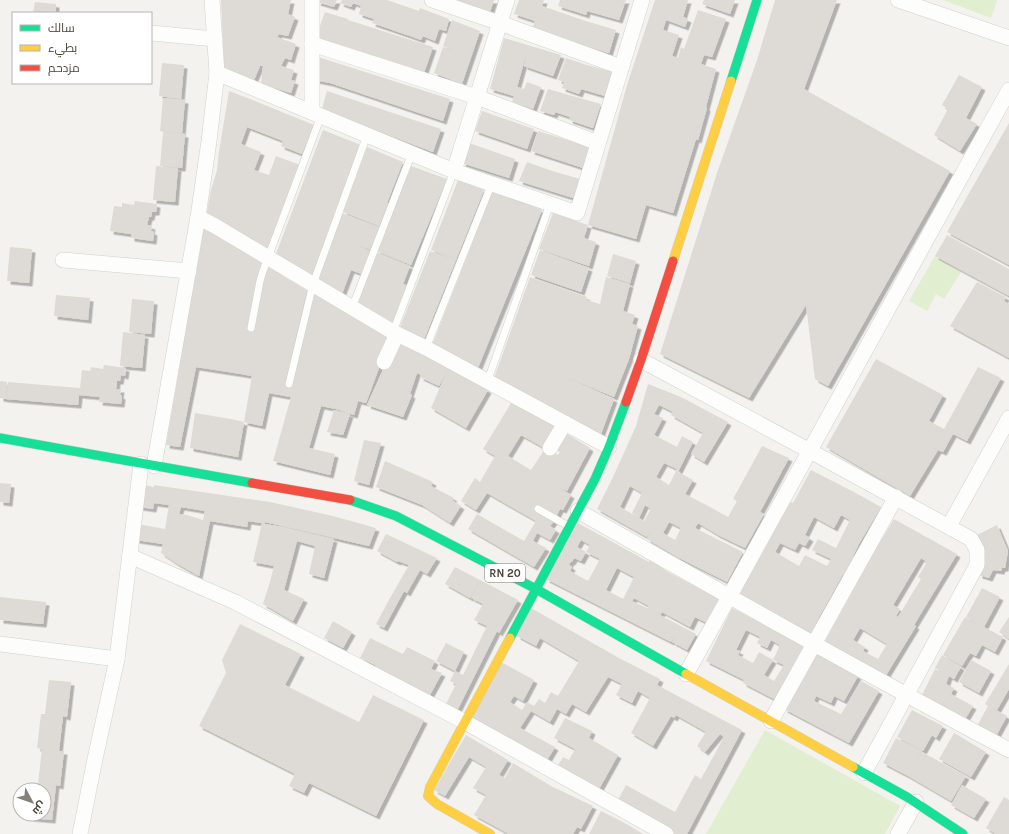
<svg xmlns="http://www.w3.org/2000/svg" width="1009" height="834" viewBox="0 0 1009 834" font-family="Karla,Cairo,sans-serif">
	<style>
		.green { fill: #e1eecf }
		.building { fill: #dedbd6; fill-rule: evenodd; filter: url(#shadow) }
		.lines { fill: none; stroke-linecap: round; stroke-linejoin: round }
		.lane-casing { stroke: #d2d0cb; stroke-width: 8 }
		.street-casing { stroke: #d2d0cb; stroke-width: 16 }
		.fast-casing { stroke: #d3cfc5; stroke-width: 10 }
		.slow-casing { stroke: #d3cfc5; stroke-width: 10 }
		.jam-casing { stroke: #d3cfc5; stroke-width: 10 }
		.lane { stroke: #fdfdfc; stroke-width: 7 }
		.street { stroke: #fdfdfc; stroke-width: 15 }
		.fast { stroke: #16e098; stroke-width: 9 }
		.slow { stroke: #ffcf43; stroke-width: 9 }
		.jam { stroke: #f24e42; stroke-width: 9 }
		.labels { text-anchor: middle; stroke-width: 3; stroke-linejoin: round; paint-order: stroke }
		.shield { fill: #fff; stroke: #817c74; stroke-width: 1 }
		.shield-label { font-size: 11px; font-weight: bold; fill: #4b4439 }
	</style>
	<defs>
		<filter id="shadow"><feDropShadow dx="3.5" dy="3.5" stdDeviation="0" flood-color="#0004"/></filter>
	</defs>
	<rect width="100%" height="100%" fill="#f4f2ee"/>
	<!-- green -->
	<g class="green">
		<polygon points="943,0 997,0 991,18"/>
		<polygon points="935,256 961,272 944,299 936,294 927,311 909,301"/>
		<polygon points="765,730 900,806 885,834 706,834"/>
	</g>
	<!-- building -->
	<g class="building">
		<polygon points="221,0 291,0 288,14 295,17 288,36 279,34 277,37 296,44 291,60 285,58 281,66 294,70 291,80 295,81 291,93 261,84 263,66 260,66 254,80 224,68"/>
		<polygon points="318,0 337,0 334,7 317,2"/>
		<polygon points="342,0 387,0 419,11 420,8 449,19 446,31 439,29 435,41 423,36 421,40 410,36 418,13 410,36 372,23 374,19 359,14 361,6 353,3 351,7 340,3"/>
		<polygon points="455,0 494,0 490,12"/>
		<polygon points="519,0 544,0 542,6 586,21 616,30 609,53 578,44 533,27 535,21 514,14"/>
		<polygon points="560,0 626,0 619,20 587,11 586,15 558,6"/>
		<polygon points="655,0 688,0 683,17 688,19 685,27 666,20 663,30 679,35 672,56 678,58 681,47 684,49 698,10 726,19 712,57 704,55 701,64 716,69 706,107 707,108 698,140 696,139 673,213 646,205 636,239 588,225 627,85"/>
		<polygon points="704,0 735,0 730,14 702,4"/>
		<polygon points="775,0 837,0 804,89 950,171 828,386 815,379 806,305 749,398 660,354 717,173 757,60"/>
		<polygon points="35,2 56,4 56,13 33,13"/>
		<polygon points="325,12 348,19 346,27 348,20 433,47 424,73 363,53 366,44 362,53 316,37"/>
		<polygon points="452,20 480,31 462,84 434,73 443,47 453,50 443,46"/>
		<polygon points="504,38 561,55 553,76 524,66 527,52 517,87 524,89 527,82 541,87 533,109 512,102 514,96 490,89"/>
		<polygon points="315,56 450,99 443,121 330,83 315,80"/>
		<polygon points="566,58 587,65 613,72 605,96 581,89 579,94 562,88 564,82 558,80"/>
		<polygon points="162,63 184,65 181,99 159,96"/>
		<polygon points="959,75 982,87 966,118 977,124 960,151 934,135 948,109 942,105"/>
		<polygon points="548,89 601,104 593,128 569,120 570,117 555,112 554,115 540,111"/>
		<polygon points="229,91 250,99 314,125 302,154 281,146 283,141 247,127 241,144 261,152 254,170 269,175 276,156 300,165 267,251 206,217 211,190 217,170 219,152"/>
		<polygon points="327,91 441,129 433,152 378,131 321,112"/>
		<polygon points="163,98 185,100 182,133 165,132 185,134 182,168 160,166 163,132 160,131"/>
		<polygon points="482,111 534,129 527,149 475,131"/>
		<polygon points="1009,123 1009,265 947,232"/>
		<polygon points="323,130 361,145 339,207 311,278 274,259"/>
		<polygon points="538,131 590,147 583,168 531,151"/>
		<polygon points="469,143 515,159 509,178 462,163"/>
		<polygon points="367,147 403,162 387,203 388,204 379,226 343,212"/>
		<polygon points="527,162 552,171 580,179 573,198 519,181"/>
		<polygon points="156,166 178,168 175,202 153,200"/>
		<polygon points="411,166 447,179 411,265 376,251"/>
		<polygon points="458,180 484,190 423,342 398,332 430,251 453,259 431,250"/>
		<polygon points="493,190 542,210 478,368 431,348"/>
		<polygon points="135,201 157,204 156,212 152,212 151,217 149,217 147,225 152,226 151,231 154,232 153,241 131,238 131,234 110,231 114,206 122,207 122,203 134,205"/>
		<polygon points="342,213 379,227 371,250 355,244 370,251 362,274 351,270 342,294 317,284"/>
		<polygon points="553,213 588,225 584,238 596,242 589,266 539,249"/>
		<polygon points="204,226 263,264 255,295 249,331 253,331 257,308 267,264 286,278 307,290 292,355 287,383 314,292 393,336 382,360 366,403 358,401 354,415 336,409 321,406 309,448 335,454 330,475 273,461 291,397 269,393 262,426 244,422 252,376 241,374 196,367 180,447 166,445 180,364 187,313"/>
		<polygon points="947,235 1009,269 1009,296 935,256"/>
		<polygon points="10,247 32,249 29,283 7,281"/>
		<polygon points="540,250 589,268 581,292 531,275"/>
		<polygon points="376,252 410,266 403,284 408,286 392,326 356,306"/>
		<polygon points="613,254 636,261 630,283 607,276"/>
		<polygon points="530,277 587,297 586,300 600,304 606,277 630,284 623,311 635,315 632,324 638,326 629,359 614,397 564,376 614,399 601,434 538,403 539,400 493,381"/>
		<polygon points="977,282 1006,297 1004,301 1009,304 1009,358 950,326"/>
		<polygon points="56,295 90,298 88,320 54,316"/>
		<polygon points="132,299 154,301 151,334 129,332"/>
		<polygon points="123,332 145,335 142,368 120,366"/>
		<polygon points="399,339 488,390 466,428 431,408 447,371 439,386 420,377 421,375 417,373 410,394 412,395 403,417 367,405 387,361"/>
		<polygon points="876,359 943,395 929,421 944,429 978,367 1001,378 967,441 953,434 943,452 938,450 910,496 826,447"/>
		<polygon points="104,365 126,368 125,376 121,375 120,381 117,381 116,389 121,389 120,395 122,396 121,404 99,402 100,397 79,395 78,405 6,399 8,382 80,388 82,370 90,371 91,367 103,369"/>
		<polygon points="0,381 7,382 6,399 0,398"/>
		<path d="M648 384 681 397 728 422 704 462 691 454 703 433 671 415 673 412 659 405 654 414 663 418 654 435 677 447 682 436 693 442 678 472 693 480 685 494 710 507 728 517 737 501 733 499 762 446 789 458 760 512 764 514 745 548 718 535 698 523 695 528 743 552 727 582 679 558 647 539 650 532 647 537 597 509 613 477 636 426ZM664 463 677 469 669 485 656 477ZM630 486 642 493 632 513 636 516 620 507ZM645 505 651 509 644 521 639 518ZM669 522 681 528 675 540 663 533Z"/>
		<polygon points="511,403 559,427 546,449 521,435 508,456 531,470 543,452 547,454 550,450 558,455 561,450 555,447 564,432 590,448 567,491 558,487 571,495 563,510 560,509 556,517 539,506 537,510 554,521 550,526 556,530 550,540 537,533 533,541 546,548 534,567 468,529 477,514 524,541 536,521 487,493 476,510 461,501 475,478 480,482 495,456 483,449"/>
		<polygon points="334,410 350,414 343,435 327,432"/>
		<polygon points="195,413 231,419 244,422 238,457 190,448"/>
		<polygon points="364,440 381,443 369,485 354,481"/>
		<polygon points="385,461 433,482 431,486 454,498 452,500 461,506 450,523 422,505 376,487"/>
		<path d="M811 470 854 492 881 507 860 542 853 556 854 557 844 575 843 574 818 619 822 621 815 635 739 595 790 502 793 503ZM841 515 850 520 836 548 818 539 812 550 831 559 827 566 805 555 799 566 775 552 780 543 795 550 799 543 805 546 810 538 805 535 814 517 834 528Z"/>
		<polygon points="0,483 11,484 9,503 0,502"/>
		<path d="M143 485 154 487V485L270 502 333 516 376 528 369 546 265 522V524L283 527 334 539 324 578 309 574 315 546 297 541 284 590 304 599 293 621 263 604 270 582 274 566 253 562 262 523 248 521 247 527 210 521 199 576 176 563 161 553 163 544 136 540 138 524 165 529 169 505 154 503 153 509 139 507ZM181 507 205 511 203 520 187 515 179 514Z"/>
		<path d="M894 519 957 554 914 625 916 626 885 677 824 643 874 552ZM921 558 927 562 918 577 921 579 898 617 896 616 900 609 893 605ZM860 628 887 644 878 659 863 651 865 647 853 640Z"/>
		<path d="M578 523 649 562 650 560 668 572 719 599 707 623 695 617 690 627 662 612 660 615 696 634 687 650 672 642 676 634 671 642 546 579ZM581 540 590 545 586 552 600 559 588 581 570 571 572 567 569 565 571 561 572 562 574 558 581 561 586 552 577 547ZM617 568 634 577 623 599 606 590ZM634 598 649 606 647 608 632 601Z"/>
		<polygon points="997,525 1008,551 1005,568 1002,568 1001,571 993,570 989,578 979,575 977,535"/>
		<polygon points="386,534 437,558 427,574 420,570 407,593 404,591 384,628 376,624 390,598 409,565 398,561 397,562 377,551"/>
		<polygon points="455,567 480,580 470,598 445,584"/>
		<polygon points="480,580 518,600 499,633 497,631 458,709 446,704 456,684 450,681 455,671 436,661 446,643 464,652 455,671 463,675 487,626 474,620 483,604 471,598"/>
		<polygon points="982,588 1000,597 984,627 966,617"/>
		<polygon points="0,597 46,602 43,624 0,620"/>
		<polygon points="531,608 619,658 660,679 657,685 742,730 687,834 674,834 617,802 626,785 675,812 695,775 701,779 724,737 720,734 705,752 697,746 706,732 676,715 674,718 671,716 653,746 631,733 650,698 638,691 632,703 616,695 622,684 608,677 586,712 572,704 566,714 557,709 550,722 531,711 520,728 555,747 546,762 471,719 501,662 534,680 523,701 514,696 510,702 522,710 527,702 534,706 539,699 545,703 551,692 558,696 579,661 540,638 536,646 517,636"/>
		<path d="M732 608 807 647 800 654 774 699 743 683 744 680 706 661ZM746 630 760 637 757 643 767 648 771 640 780 645 773 660 784 665 774 681 764 675 773 660 759 652 753 663 738 655 740 651 736 650Z"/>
		<polygon points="965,617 1003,637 995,652 982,645 976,656 970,653 962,666 943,655"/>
		<polygon points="1009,617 1009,639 999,632"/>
		<polygon points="333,621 352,632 343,648 324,638"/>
		<polygon points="240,624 301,654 285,685 359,722 373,695 424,720 376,816 309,783 304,793 289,786 295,774 199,726 226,673 222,660"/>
		<polygon points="370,638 403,654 407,647 435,661 431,669 442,673 430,695 375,666 377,662 375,665 360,658"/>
		<polygon points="814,652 858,676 844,701 834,696 831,703 816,696 814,701 841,714 861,681 879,691 849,743 784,709"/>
		<polygon points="942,655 961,667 954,679 949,676 946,684 954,688 951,694 973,706 964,721 921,697 935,669 943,673 935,668"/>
		<polygon points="971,660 991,671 979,693 959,682"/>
		<polygon points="1009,664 1009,689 997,710 990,707 1007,716 995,738 976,728 988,706 985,704"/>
		<polygon points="49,680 71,682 67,717 63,716 59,751 64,751 60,786 56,785 52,820 30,818 30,814 44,814 44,790 33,790 34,783 38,784 42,749 37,748 41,714 45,714"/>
		<polygon points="912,710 943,726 936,738 932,735 923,751 897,737"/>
		<polygon points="565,718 592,731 589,738 618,755 598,791 557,767 563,757 569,760 575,749 554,738"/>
		<polygon points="954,733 986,752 971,777 939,759"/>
		<polygon points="466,735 508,760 499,775 505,778 513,763 551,786 593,806 581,829 577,827 573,834 509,834 474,815 486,795 473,788 486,767 469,757 445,796 434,790"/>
		<polygon points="896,738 922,751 912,768 922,752 966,776 951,801 908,776 883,763"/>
		<polygon points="962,785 986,799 974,818 951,805"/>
		<polygon points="1004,797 1009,800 1009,834 996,834 986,828"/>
		<polygon points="601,811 623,822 643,834 589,834"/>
	</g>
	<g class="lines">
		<defs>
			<g id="lane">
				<polyline points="352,308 412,153"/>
				<polyline points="251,328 260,281 263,271 321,116"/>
				<polyline points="393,332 454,171"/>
				<polyline points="426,348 492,183"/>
				<polyline points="488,380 550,204"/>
				<polyline points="289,384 313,284 367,135"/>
				<polyline points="538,509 568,526"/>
			</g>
			<g id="street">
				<polyline points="432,0 500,23 621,67"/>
				<polyline points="898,0 1009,38"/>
				<polyline points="151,33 215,39"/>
				<polyline points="312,44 477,97 598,143"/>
				<polyline points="217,73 454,171 577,213 642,0"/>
				<polyline points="312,112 312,0"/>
				<polyline points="454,171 507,0"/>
				<polyline points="198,217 215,226 393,332 426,348 609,447"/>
				<polyline points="63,260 189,271"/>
				<polyline points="641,360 810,451 971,539 977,550 977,565 864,773"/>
				<polyline points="384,362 397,334"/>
				<polyline points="550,448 565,423"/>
				<polyline points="154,466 198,217 209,141 217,73 212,0"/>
				<path d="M578 511C721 592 864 673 1009 750"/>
				<polyline points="949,526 1009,418"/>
				<polyline points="130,556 235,602 465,722 666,834"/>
				<polyline points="0,644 117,659"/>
				<polyline points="686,674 729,597 1009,90"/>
				<polyline points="771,721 896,497"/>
				<polyline points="80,834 95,759 117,659 141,464"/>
				<polyline points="898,834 916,802"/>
			</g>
			<g id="fast">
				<polyline points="731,81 757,0"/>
				<polyline points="0,438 252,483"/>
				<polyline points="350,500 396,516 536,589 686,674"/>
				<polyline points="510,638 595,479 609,447 626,402"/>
				<polyline points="853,767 907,797 963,834"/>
			</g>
			<g id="slow">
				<polyline points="673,261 731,81"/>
				<polyline points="686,674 853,767"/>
				<polyline points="490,834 437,804 428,796 430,787 510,638"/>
			</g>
			<g id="jam">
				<polyline points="626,402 641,360 673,261"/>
				<polyline points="252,483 350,500"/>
			</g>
		</defs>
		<!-- lane casing -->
		<use href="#lane" class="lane-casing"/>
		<!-- street casing -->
		<use href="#street" class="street-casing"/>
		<!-- fast casing -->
		<use href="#fast" class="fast-casing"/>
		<!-- slow casing -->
		<use href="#slow" class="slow-casing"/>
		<!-- jam casing -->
		<use href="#jam" class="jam-casing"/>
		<!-- lane -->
		<use href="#lane" class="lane"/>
		<!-- street -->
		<use href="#street" class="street"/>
		<!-- fast -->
		<use href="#fast" class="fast"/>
		<!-- slow -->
		<use href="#slow" class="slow"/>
		<!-- jam -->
		<use href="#jam" class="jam"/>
	</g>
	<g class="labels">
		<!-- shield labels -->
		<rect class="shield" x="485" y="564" width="40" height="18" rx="3"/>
		<g class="shield-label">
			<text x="505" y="577">RN 20</text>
		</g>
	</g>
	<!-- legend -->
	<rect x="12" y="12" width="140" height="72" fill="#ffffff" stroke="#b7b4b0"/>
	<rect x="20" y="25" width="20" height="6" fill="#16e098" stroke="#b7b4b0"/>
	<text x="48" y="32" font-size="12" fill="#4b4439">سالك</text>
	<rect x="20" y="45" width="20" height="6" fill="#ffcf43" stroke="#b7b4b0"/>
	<text x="48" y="52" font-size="12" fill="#4b4439">بطيء</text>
	<rect x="20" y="65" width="20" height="6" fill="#f24e42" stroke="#b7b4b0"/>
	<text x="48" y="72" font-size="12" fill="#4b4439">مزدحم</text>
	<!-- north arrow -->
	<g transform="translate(32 802) rotate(131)"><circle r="19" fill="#ffffff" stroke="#b7b4b0"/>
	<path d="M0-3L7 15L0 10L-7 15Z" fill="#868178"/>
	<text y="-6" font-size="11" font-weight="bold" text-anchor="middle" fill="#4b4439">ش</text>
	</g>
</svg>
